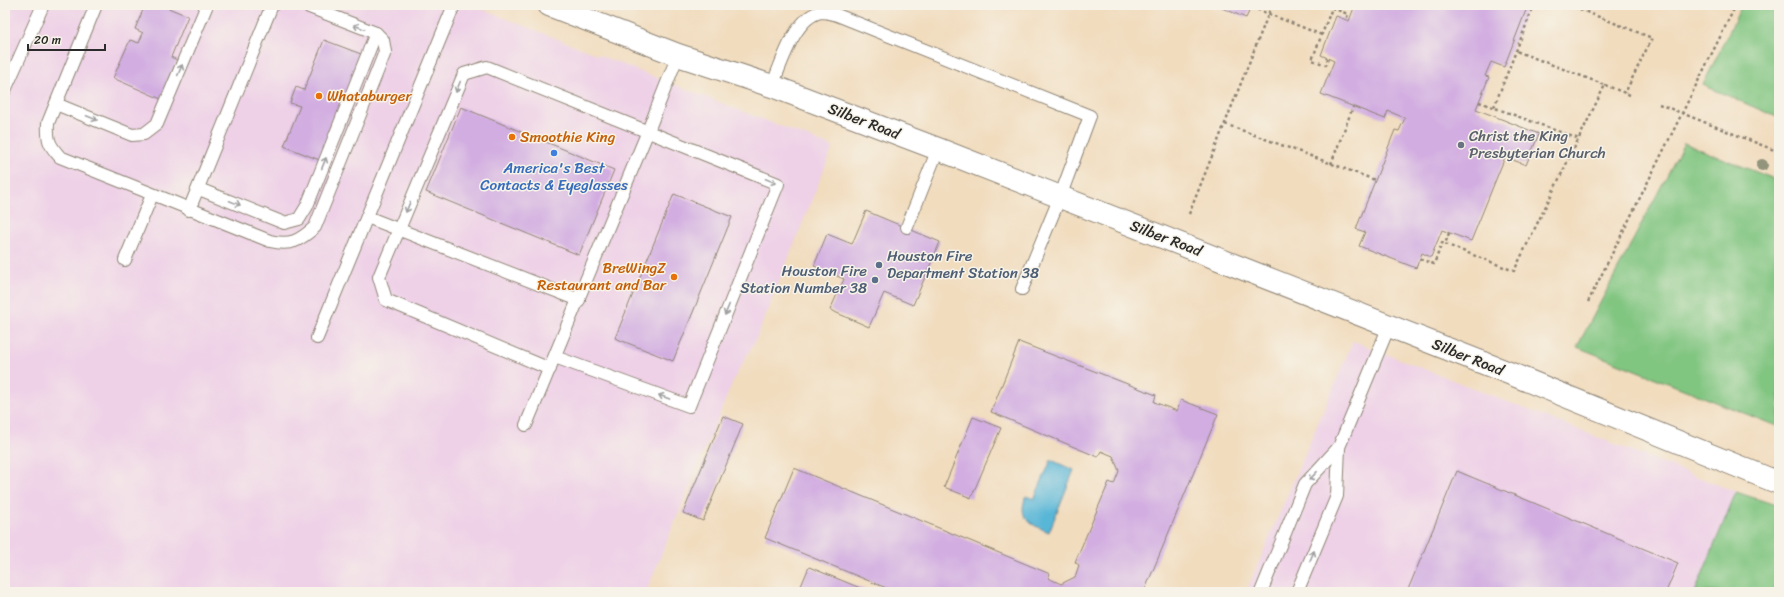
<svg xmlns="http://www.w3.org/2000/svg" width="1784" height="597" viewBox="0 0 1784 597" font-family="Sriracha,sans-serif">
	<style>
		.built { fill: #eed0e7 }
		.green { fill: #80c580; stroke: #567856 }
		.water { fill: #59b6d7; stroke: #427081 }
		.building { fill: #d2ade1 }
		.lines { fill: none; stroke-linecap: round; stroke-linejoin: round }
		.service-casing { stroke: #8e8474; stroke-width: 14 }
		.tertiary-casing { stroke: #8e8474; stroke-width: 24 }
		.path { stroke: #8e8474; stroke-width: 2.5; stroke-dasharray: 3 3; stroke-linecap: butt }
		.service { stroke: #fff; stroke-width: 12 }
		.tertiary { stroke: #fff; stroke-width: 22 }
		.tree { fill: #92947b }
		.oneway { stroke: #a0a0a0 }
		.food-dot { fill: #e8710a; stroke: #f7f3e8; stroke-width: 1.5 }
		.worship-dot { fill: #6b7280; stroke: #f7f3e8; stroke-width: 1.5 }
		.shop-dot { fill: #3f7fe0; stroke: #f7f3e8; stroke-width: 1.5 }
		.service-dot { fill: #5c6f8a; stroke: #f7f3e8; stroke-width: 1.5 }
		.labels { text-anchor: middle; stroke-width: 3; stroke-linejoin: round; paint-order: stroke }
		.food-label { font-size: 15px; fill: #c56008; stroke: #f7f3e8; text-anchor: start }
		.street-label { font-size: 15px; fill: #2b2b2b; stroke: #f7f3e8 }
		.worship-label { font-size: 15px; fill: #5b616d; stroke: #f7f3e8; text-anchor: start }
		.shop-label { font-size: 15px; fill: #366cbe; stroke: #f7f3e8 }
		.service-label { font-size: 15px; fill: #4e5e75; stroke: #f7f3e8; text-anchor: start }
	</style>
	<rect width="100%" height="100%" fill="#f7f3e8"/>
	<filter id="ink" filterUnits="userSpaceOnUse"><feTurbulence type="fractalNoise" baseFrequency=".025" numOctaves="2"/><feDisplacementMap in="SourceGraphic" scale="8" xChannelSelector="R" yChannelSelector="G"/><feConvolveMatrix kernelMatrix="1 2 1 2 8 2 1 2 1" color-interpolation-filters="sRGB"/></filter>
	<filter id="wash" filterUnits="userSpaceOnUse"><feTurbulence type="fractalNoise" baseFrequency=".012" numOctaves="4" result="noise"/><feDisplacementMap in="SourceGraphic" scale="16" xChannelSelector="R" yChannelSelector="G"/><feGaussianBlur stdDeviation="0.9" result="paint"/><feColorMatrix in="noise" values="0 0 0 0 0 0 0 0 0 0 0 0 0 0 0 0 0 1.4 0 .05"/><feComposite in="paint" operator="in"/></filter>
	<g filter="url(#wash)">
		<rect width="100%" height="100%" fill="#f1dcbe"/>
		<!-- built -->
		<g class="built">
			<polygon points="5,5 471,5 833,147 756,339 734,379 646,592 5,592"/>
			<polygon points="1353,341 1736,492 1695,592 1246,592"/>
		</g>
		<!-- green -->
		<g class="green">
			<polygon points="1742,5 1779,5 1779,118 1703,85"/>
			<polygon points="1684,143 1779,181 1779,427 1577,347"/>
			<polygon points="1736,492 1779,506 1779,577 1773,592 1695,592"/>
		</g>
		<!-- water -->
		<path class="water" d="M1051 460 1074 470 1049 532C1030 524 1017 519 1026 496L1034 499Z"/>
		<g id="blocks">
			<!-- building -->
			<g class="building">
				<polygon points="145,5 161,5 188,16 171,57 177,60 161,99 113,78 130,40 139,43 143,33 135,29"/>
				<polygon points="1215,5 1252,5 1246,18"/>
				<polygon points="1355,5 1528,5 1504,67 1491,62 1485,76 1489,77 1476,109 1539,134 1526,165 1505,157 1471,241 1442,230 1431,257 1422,253 1416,268 1359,246 1365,232 1356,229 1395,130 1399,131 1405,118 1388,111 1385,119 1321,94 1334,61 1321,55 1336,16 1349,21"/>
				<polygon points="324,40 361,54 322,161 284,146 300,106 290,103 296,87 304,90"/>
				<polygon points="461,107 614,170 579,255 426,192"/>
				<polygon points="674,194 732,217 673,361 615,338"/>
				<polygon points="866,211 940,242 913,305 884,293 869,327 830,310 844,279 814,266 827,234 852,244"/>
				<polygon points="1019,342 1156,395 1154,402 1177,411 1181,400 1218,414 1144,592 896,592 765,538 794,468 1050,574 1048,578 1061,584 1075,577 1079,565 1075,562 1109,482 1114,484 1119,471 1113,456 1101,451 1098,457 991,412"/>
				<polygon points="723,416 743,424 703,521 683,513"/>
				<polygon points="973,417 1001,428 971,498 944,487"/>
				<polygon points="1457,471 1678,563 1666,592 1407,592"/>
				<polygon points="809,567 870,592 817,592 801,586"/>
			</g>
		</g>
	</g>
	<g filter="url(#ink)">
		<use href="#blocks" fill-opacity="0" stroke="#8e8474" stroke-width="1"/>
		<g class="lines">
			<defs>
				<g id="service">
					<path d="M96 5 48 123C47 140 49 145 60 157L270 241C291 246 299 241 315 227L385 52 383 40 376 33 304 5"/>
					<path d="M772 86C781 65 795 15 822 12 827 12 833 14 837 15L1090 116 1060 197 1022 289"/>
					<polyline points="5,90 43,5"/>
					<polyline points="56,104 132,135 144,134 157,124 207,5"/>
					<polyline points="199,189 284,223 299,219 307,206 376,33"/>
					<polyline points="189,210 272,5"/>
					<polyline points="367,217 579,300"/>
					<polyline points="907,227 938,149"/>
					<polyline points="125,260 152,195"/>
					<polyline points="317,338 454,5"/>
					<polyline points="550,369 386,300 379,277 464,74 487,67 778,184 689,406 555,357"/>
					<polyline points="526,425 648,131 678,55"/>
					<polyline points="1261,592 1305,484 1339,447"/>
					<polyline points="1297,592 1337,496 1339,447 1389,326"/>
				</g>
				<polyline id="tertiary" points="549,5 678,55 772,86 938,149 1509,373 1779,483"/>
			</defs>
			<!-- service casing -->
			<use href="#service" class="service-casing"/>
			<!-- tertiary casing -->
			<use href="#tertiary" class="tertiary-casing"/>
			<!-- path -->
			<g class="path">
				<polyline points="1246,5 1322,35"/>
				<polyline points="1569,5 1652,38 1625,93"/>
				<polyline points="1328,58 1326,65 1312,60 1332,8 1348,14 1346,20"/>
				<polyline points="1605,85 1630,95"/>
				<polyline points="1479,102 1579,139"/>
				<polyline points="1659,104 1779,152"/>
				<polyline points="1494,107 1534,5"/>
				<polyline points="1225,124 1375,180"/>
				<polyline points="1331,164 1353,107"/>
				<polyline points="1189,214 1272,5"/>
				<polyline points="1449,233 1445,244 1514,271 1605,85 1516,51"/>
				<polyline points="1420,259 1434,264 1442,243 1445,244"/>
				<polyline points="1588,302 1736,5"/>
			</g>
			<!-- service -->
			<use href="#service" class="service"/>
			<!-- tertiary -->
			<use href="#tertiary" class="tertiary"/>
		</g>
		<!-- trees -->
		<circle class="tree" cx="1762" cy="165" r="6"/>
		<!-- one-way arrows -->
		<defs><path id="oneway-shaft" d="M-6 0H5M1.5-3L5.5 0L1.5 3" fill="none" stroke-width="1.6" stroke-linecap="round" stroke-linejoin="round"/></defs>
		<g class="oneway">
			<use href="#oneway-shaft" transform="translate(359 27) rotate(-159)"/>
			<use href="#oneway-shaft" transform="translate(180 70) rotate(-67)"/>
			<use href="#oneway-shaft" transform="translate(458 87) rotate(112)"/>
			<use href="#oneway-shaft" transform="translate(92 118) rotate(22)"/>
			<use href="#oneway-shaft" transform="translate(324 163) rotate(-68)"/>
			<use href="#oneway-shaft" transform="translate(771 181) rotate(22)"/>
			<use href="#oneway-shaft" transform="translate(235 203) rotate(22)"/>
			<use href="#oneway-shaft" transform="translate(408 207) rotate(112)"/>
			<use href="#oneway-shaft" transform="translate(727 310) rotate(112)"/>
			<use href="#oneway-shaft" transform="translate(664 397) rotate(-160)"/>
			<use href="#oneway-shaft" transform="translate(1313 476) rotate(133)"/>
			<use href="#oneway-shaft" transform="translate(1312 556) rotate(-67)"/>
		</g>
	</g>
	<!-- markers -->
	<g class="food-dot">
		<circle cx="319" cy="96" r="4"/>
		<circle cx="512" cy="137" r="4"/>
		<circle cx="674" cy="277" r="4"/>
	</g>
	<circle class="worship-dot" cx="1461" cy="145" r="4"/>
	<circle class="shop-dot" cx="554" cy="153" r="4"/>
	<g class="service-dot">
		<circle cx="879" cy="265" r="4"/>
		<circle cx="875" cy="280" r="4"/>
	</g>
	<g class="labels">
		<!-- food labels -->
		<g class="food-label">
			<text x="327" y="101">Whataburger</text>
			<text x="520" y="142">Smoothie King</text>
			<text x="666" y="273" text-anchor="end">BreWingZ<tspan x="666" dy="17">Restaurant and Bar</tspan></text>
		</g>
		<!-- street labels -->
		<g class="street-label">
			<text transform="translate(864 121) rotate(21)" y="5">Silber Road</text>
			<text transform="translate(1166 238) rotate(21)" y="5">Silber Road</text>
			<text transform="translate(1468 357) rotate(22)" y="5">Silber Road</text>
		</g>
		<!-- worship labels -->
		<g class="worship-label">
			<text x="1469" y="141">Christ the King<tspan x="1469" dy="17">Presbyterian Church</tspan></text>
		</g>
		<!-- shop labels -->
		<g class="shop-label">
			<text x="554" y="173">America's Best<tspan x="554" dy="17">Contacts &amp; Eyeglasses</tspan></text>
		</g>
		<!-- service labels -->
		<g class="service-label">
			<text x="887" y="261">Houston Fire<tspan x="887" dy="17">Department Station 38</tspan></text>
			<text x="867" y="276" text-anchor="end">Houston Fire<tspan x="867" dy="17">Station Number 38</tspan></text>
		</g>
	</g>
	<!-- margin -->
	<rect width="1784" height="597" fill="none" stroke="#f7f3e8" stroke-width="20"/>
	<!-- scale -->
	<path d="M28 44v6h77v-6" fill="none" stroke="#2b2b2b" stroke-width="2"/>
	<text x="34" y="44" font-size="12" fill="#2b2b2b" stroke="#f7f3e8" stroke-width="3" paint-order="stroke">20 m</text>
</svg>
